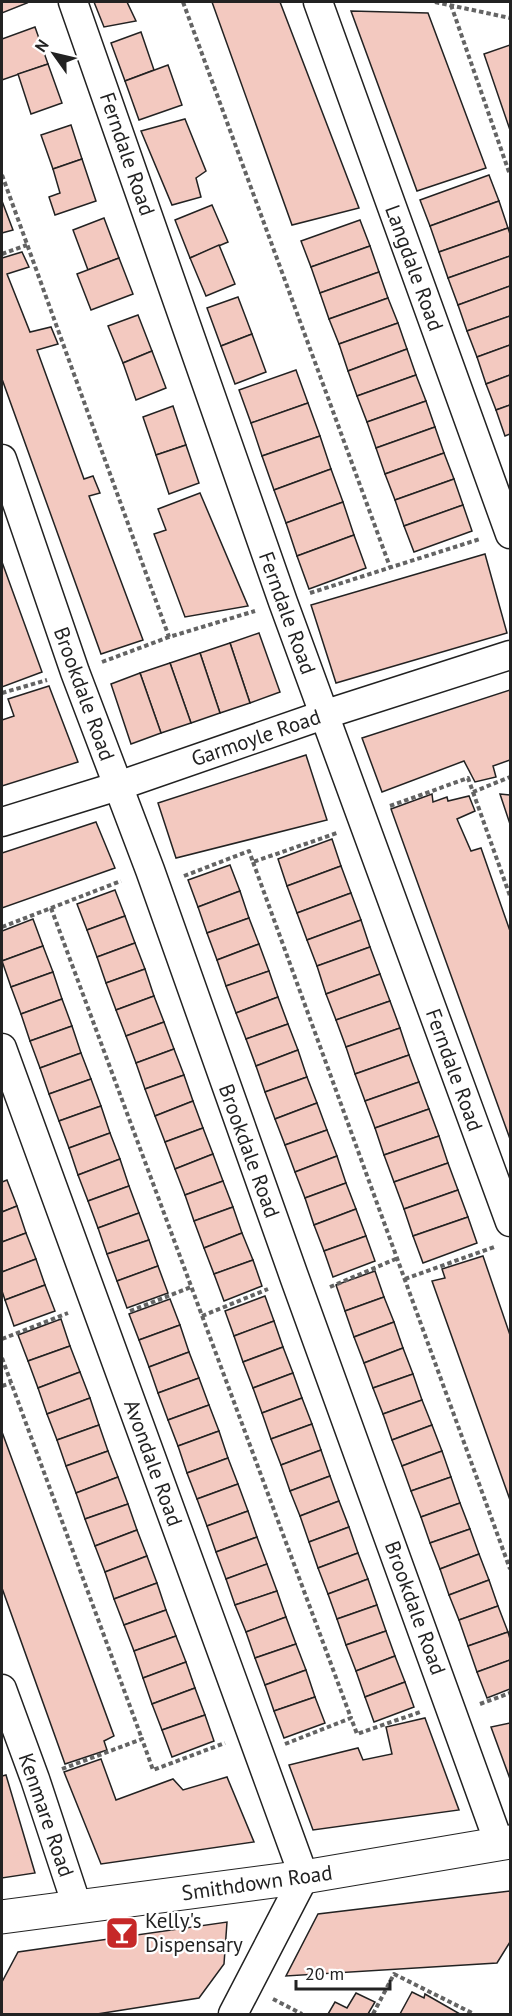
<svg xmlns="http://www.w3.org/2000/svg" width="512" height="2016" viewBox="0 0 512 2016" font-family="'PT Sans',sans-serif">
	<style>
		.building { fill: #f3c9c0; stroke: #222; stroke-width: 1.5 }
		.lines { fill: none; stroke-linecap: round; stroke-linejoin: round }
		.minor-casing { stroke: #222; stroke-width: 31 }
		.trunk-casing { stroke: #222; stroke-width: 35 }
		.path { stroke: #646464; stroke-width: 4; stroke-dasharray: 4.5 3; stroke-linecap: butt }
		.minor { stroke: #fff; stroke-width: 28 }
		.trunk { stroke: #fff; stroke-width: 33 }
		.labels { text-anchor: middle; stroke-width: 4.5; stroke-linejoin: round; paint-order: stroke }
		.street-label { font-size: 21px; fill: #222; stroke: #fff }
		.poi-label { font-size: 21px; fill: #222; stroke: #fff; text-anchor: start }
	</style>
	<rect width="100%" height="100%" fill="#fff"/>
	<!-- building -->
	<g class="building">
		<polygon points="2,2 26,2 27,3 2,13"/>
		<polygon points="94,2 129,2 127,2 136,21 104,27"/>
		<polygon points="212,2 280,2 359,208 292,225"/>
		<polygon points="351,11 428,13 486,168 417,191"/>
		<polygon points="35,27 48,64 2,80 2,39"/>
		<polygon points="141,32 154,70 125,81 111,43"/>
		<polygon points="510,45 510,130 484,54"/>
		<polygon points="48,64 62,103 31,114 18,74"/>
		<polygon points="168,65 182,105 139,120 125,81"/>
		<polygon points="185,119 206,171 196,178 201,197 172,205 141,131"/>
		<polygon points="71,125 82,159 53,169 41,135"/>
		<polygon points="82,159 96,201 55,215 49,197 60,193 53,169"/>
		<polygon points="489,175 499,201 430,226 420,200"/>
		<polygon points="2,201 13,230 2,233"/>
		<polygon points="499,201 508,228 439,252 430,226"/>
		<polygon points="212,205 228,242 190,258 175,220"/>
		<polygon points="104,218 119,258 88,270 73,230"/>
		<polygon points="360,220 370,246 311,267 301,241"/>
		<polygon points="508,228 510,234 510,256 448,278 439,252"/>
		<polygon points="219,245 235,284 206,296 190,258"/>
		<polygon points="370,246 379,272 320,293 311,267"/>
		<polygon points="22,252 29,267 7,274 30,332 51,327 58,344 37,350 84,479 93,476 100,493 89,496 143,640 101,654 2,379 2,258"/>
		<polygon points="510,256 510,286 458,305 448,278"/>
		<polygon points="119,258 133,294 91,310 77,274"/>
		<polygon points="379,272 388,298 329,319 320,293"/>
		<polygon points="510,286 510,316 467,331 458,305"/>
		<polygon points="238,297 252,334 221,346 207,308"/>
		<polygon points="388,298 398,323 339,344 329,319"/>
		<polygon points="138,315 152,351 123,363 108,326"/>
		<polygon points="510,316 510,345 477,357 467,331"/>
		<polygon points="398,323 407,349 348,371 339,344"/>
		<polygon points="252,334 266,372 235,384 221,346"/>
		<polygon points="510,345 510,375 486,384 477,357"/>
		<polygon points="407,349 416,375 357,396 348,371"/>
		<polygon points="152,351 166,388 136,400 123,363"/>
		<polygon points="296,370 308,403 251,423 239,390"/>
		<polygon points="416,375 426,401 367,422 357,396"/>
		<polygon points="510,375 510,405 496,410 486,384"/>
		<polygon points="426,401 435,427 376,448 367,422"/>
		<polygon points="308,403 320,436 262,456 251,423"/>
		<polygon points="510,405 510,434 505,436 496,410"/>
		<polygon points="173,406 186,445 156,455 143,417"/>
		<polygon points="435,427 444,453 385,474 376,448"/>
		<polygon points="320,436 331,469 274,490 262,456"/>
		<polygon points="186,445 199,483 169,494 156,455"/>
		<polygon points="444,453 454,479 395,500 385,474"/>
		<polygon points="331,469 343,502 286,523 274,490"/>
		<polygon points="454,479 463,505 404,526 395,500"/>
		<polygon points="200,493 248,606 185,617 154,534 166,530 158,509"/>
		<polygon points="343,502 354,535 297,556 286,523"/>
		<polygon points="463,505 472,531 414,552 404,526"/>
		<polygon points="354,535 366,568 309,589 297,556"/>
		<polygon points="485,554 507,633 336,683 311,605"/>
		<polygon points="2,562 42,672 2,687"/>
		<polygon points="259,633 280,692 250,703 230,643"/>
		<polygon points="230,643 250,703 220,713 200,653"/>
		<polygon points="200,653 220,713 191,723 170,663"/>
		<polygon points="170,663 191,723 161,733 140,673"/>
		<polygon points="140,673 161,733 131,744 111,684"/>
		<polygon points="49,686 78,762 2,786 2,720 14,716 8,699"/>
		<polygon points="510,690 510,760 493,766 496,777 475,782 464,761 382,792 362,738"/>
		<polygon points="306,755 327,820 176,858 158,803"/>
		<polygon points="432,794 433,802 447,797 448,801 469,796 475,811 457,819 471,851 481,848 510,931 510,1139 391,809"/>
		<polygon points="500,794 510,795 510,824"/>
		<polygon points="96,822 115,868 2,908 2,853"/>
		<polygon points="332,839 341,866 287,886 278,859"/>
		<polygon points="230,865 240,891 198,907 188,880"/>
		<polygon points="341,866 351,893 297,913 287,886"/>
		<polygon points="115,890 125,916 87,930 77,904"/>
		<polygon points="240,891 249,918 207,933 198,907"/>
		<polygon points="351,893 361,920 307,940 297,913"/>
		<polygon points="125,916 135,943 97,957 87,930"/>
		<polygon points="249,918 259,944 217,960 207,933"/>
		<polygon points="33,919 43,946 2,961 2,931"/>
		<polygon points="361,920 370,947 317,966 307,940"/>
		<polygon points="135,943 145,969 106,983 97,957"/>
		<polygon points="259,944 269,971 226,986 217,960"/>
		<polygon points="43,946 53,972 11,987 2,961"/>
		<polygon points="370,947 380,974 326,994 317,966"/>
		<polygon points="145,969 154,996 116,1010 106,983"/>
		<polygon points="269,971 278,997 236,1013 226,986"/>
		<polygon points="53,972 62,999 21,1014 11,987"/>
		<polygon points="380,974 390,1001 336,1020 326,994"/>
		<polygon points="154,996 164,1022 126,1036 116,1010"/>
		<polygon points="278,997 288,1024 246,1039 236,1013"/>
		<polygon points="62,999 72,1026 30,1041 21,1014"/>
		<polygon points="390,1001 400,1028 346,1047 336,1020"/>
		<polygon points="164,1022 174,1049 136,1063 126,1036"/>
		<polygon points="288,1024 298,1050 256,1066 246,1039"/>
		<polygon points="72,1026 81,1053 40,1068 30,1041"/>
		<polygon points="400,1028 409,1055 355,1074 346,1047"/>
		<polygon points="174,1049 184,1075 145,1089 136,1063"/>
		<polygon points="298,1050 307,1077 265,1092 256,1066"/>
		<polygon points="81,1053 91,1079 49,1094 40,1068"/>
		<polygon points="409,1055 419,1082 365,1101 355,1074"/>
		<polygon points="184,1075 193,1101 155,1116 145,1089"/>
		<polygon points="307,1077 317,1103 275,1119 265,1092"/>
		<polygon points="91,1079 101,1106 59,1121 49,1094"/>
		<polygon points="419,1082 429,1109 375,1128 365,1101"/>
		<polygon points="193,1101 203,1128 165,1142 155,1116"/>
		<polygon points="317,1103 327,1130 285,1145 275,1119"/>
		<polygon points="101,1106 110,1133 69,1148 59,1121"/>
		<polygon points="429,1109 439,1136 384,1155 375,1128"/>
		<polygon points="203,1128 213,1154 175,1169 165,1142"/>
		<polygon points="327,1130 337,1156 295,1172 285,1145"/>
		<polygon points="110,1133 120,1159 78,1175 69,1148"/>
		<polygon points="439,1136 448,1163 394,1182 384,1155"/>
		<polygon points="213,1154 223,1181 185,1195 175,1169"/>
		<polygon points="337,1156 346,1183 305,1198 295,1172"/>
		<polygon points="120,1159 129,1186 88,1201 78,1175"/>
		<polygon points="448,1163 458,1190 404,1209 394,1182"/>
		<polygon points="7,1180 17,1206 2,1212 2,1182"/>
		<polygon points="223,1181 233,1207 194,1221 185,1195"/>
		<polygon points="346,1183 356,1209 314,1225 305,1198"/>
		<polygon points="129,1186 139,1213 98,1228 88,1201"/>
		<polygon points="458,1190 468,1217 413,1236 404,1209"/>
		<polygon points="17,1206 26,1233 2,1242 2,1212"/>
		<polygon points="233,1207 242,1233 204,1248 194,1221"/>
		<polygon points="356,1209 366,1236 324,1251 314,1225"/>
		<polygon points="139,1213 149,1240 107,1254 98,1228"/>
		<polygon points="468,1217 477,1243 423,1263 413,1236"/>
		<polygon points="26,1233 36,1259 2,1272 2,1242"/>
		<polygon points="242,1233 253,1260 214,1274 204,1248"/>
		<polygon points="366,1236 375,1261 333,1277 324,1251"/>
		<polygon points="149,1240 158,1266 117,1281 107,1254"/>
		<polygon points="483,1256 510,1335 510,1500 432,1281 445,1278 442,1269"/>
		<polygon points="36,1259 45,1285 5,1300 2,1291 2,1272"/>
		<polygon points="253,1260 262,1286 224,1301 214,1274"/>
		<polygon points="158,1266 168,1293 127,1308 117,1281"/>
		<polygon points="375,1271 384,1297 345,1311 336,1285"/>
		<polygon points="45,1285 55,1311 14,1326 5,1300"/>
		<polygon points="265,1296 274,1321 234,1336 225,1311"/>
		<polygon points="384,1297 394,1322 354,1337 345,1311"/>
		<polygon points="170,1299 180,1325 139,1340 129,1314"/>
		<polygon points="61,1319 70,1346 28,1361 18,1335"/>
		<polygon points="274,1321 283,1347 243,1362 234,1336"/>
		<polygon points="394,1322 403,1348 364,1363 354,1337"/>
		<polygon points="180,1325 189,1352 149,1367 139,1340"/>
		<polygon points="70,1346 80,1372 38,1388 28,1361"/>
		<polygon points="283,1347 293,1373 253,1388 243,1362"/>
		<polygon points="403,1348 413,1374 373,1388 364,1363"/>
		<polygon points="189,1352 199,1378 158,1393 149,1367"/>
		<polygon points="80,1372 90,1398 47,1414 38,1388"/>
		<polygon points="293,1373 302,1398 262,1413 253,1388"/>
		<polygon points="413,1374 422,1400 383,1414 373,1388"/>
		<polygon points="199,1378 209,1405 168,1420 158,1393"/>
		<polygon points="90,1398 99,1425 57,1440 47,1414"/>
		<polygon points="302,1398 312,1424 271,1439 262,1413"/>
		<polygon points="422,1400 432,1425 392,1440 383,1414"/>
		<polygon points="209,1405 219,1431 178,1446 168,1420"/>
		<polygon points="312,1424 321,1450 281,1465 271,1439"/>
		<polygon points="99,1425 108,1451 66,1466 57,1440"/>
		<polygon points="432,1425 442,1451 402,1466 392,1440"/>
		<polygon points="219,1431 228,1458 187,1473 178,1446"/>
		<polygon points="2,1432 114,1736 104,1741 107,1750 65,1764 2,1588"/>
		<polygon points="321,1450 330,1476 290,1491 281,1465"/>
		<polygon points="108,1451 118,1477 76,1493 66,1466"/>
		<polygon points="442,1451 451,1477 411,1491 402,1466"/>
		<polygon points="228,1458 238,1484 197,1499 187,1473"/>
		<polygon points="330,1476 339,1501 300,1516 290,1491"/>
		<polygon points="118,1477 128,1504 85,1519 76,1493"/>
		<polygon points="451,1477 460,1503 421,1517 411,1491"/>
		<polygon points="238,1484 248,1511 207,1526 197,1499"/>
		<polygon points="339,1501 349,1527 309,1542 300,1516"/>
		<polygon points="460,1503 470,1529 430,1543 421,1517"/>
		<polygon points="128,1504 137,1530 95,1546 85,1519"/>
		<polygon points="248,1511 257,1537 216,1552 207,1526"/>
		<polygon points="349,1527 358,1553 318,1568 309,1542"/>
		<polygon points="470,1529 479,1554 440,1569 430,1543"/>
		<polygon points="137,1530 147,1556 105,1572 95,1546"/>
		<polygon points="257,1537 267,1564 226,1579 216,1552"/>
		<polygon points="358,1553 368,1579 328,1594 318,1568"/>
		<polygon points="479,1554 489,1580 449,1595 440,1569"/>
		<polygon points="147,1556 157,1583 114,1599 105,1572"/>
		<polygon points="267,1564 277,1591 235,1605 226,1579"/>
		<polygon points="368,1579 377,1605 337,1619 328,1594"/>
		<polygon points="489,1580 498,1606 459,1620 449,1595"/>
		<polygon points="157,1583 166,1610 124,1625 114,1599"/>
		<polygon points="277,1591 286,1617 246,1632 235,1605"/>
		<polygon points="377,1605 386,1631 346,1645 337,1619"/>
		<polygon points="498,1606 508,1632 468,1646 459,1620"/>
		<polygon points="166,1610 176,1636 134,1651 124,1625"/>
		<polygon points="286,1617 296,1644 255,1658 246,1632"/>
		<polygon points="386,1631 395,1656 356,1671 346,1645"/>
		<polygon points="508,1632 510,1639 510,1660 477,1672 468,1646"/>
		<polygon points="176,1636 186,1662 143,1678 134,1651"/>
		<polygon points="296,1644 306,1670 265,1685 255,1658"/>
		<polygon points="395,1656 405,1682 365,1697 356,1671"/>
		<polygon points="510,1660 510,1689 487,1698 477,1672"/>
		<polygon points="186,1662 195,1688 152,1704 143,1678"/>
		<polygon points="306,1670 315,1697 274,1711 265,1685"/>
		<polygon points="405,1682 414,1707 374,1722 365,1697"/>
		<polygon points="195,1688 205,1715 162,1730 152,1704"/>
		<polygon points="315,1697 325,1723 284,1738 274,1711"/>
		<polygon points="205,1715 214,1741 172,1757 162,1730"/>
		<polygon points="425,1718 459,1810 313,1830 289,1765 358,1748 363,1760 392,1754 386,1727"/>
		<polygon points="510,1723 510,1779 491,1727"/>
		<polygon points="101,1759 116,1800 173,1779 183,1790 227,1777 254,1842 101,1864 64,1772"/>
		<polygon points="6,1775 35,1873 2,1878 2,1776"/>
		<polygon points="510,1891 510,1942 497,1963 286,1976 318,1914"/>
		<polygon points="227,1922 224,1964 199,1998 97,2014 2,2014 2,1982 18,1952"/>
		<polygon points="412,1992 424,1998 425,1994 460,2014 400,2014"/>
		<polygon points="356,1993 375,2002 368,2014 328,2014 335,2002 347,2008"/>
	</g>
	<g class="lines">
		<defs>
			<g id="minor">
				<polyline points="73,2 283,602 510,1222"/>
				<polyline points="318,2 510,534"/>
				<polyline points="2,459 75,672 150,870 295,1279 499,1843"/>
				<polyline points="2,822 118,786 323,715 510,655"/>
				<polyline points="2,1048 304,1877 233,2014"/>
				<polyline points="2,1689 35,1779 77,1906"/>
			</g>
			<polyline id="trunk" points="2,1917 304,1877 510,1842"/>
		</defs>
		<!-- minor casing -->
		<use href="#minor" class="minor-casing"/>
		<!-- trunk casing -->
		<use href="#trunk" class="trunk-casing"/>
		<!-- path -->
		<g class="path">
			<polyline points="183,2 390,567"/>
			<polyline points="435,2 510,18"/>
			<polyline points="451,5 510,175"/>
			<polyline points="2,175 169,637"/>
			<polyline points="2,254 27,245"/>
			<polyline points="310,593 480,539"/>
			<polyline points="102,662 169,637 255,611"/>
			<polyline points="2,693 47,680"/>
			<polyline points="473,792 510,896"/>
			<polyline points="390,806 468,778 473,792 510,777"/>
			<polyline points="253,862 510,1569"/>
			<polyline points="184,876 249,851 253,862 337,833"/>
			<polyline points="51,908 351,1718"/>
			<polyline points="2,927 121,881"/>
			<polyline points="405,1279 494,1247"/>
			<polyline points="330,1287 398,1258"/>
			<polyline points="130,1311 191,1287"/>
			<polyline points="202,1316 268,1289"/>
			<polyline points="2,1339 68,1313"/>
			<polyline points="2,1358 142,1739"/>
			<polyline points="2,1386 11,1383"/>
			<polyline points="480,1704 510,1693"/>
			<polyline points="285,1744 351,1718 357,1734 420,1712"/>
			<polyline points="62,1769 142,1739 153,1770 225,1743"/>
			<polyline points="273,1999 302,2014"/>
			<polyline points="373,2014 394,1974 474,2014"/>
		</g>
		<!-- minor -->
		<use href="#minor" class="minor"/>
		<!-- trunk -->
		<use href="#trunk" class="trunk"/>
	</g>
	<!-- icons -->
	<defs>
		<symbol id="bar-square" viewBox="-11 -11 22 22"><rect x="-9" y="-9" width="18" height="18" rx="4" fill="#c62828" stroke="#fff"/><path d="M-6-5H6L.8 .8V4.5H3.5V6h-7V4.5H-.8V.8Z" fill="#fff"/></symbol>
	</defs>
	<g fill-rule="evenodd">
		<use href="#bar-square" x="103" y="1914" width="38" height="38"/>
	</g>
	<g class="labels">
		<!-- street labels -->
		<g class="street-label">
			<text transform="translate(127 154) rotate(71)" y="7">Ferndale Road</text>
			<text transform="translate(414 268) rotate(70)" y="7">Langdale Road</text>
			<text transform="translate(287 613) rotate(70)" y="7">Ferndale Road</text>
			<text transform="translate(84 694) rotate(70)" y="7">Brookdale Road</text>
			<text transform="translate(256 738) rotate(-19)" y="7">Garmoyle Road</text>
			<text transform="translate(454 1070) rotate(70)" y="7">Ferndale Road</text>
			<text transform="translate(249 1151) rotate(70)" y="7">Brookdale Road</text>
			<text transform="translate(153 1463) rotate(70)" y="7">Avondale Road</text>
			<text transform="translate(415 1608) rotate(70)" y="7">Brookdale Road</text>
			<text transform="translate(46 1815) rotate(71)" y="7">Kenmare Road</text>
			<text transform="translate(257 1883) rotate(-8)" y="7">Smithdown Road</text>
		</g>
		<!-- poi labels -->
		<g class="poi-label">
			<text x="145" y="1928">Kelly's<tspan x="145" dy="24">Dispensary</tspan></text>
		</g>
	</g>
	<!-- border -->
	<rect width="512" height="2016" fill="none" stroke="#222222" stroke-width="6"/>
	<!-- north arrow -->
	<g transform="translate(54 54) rotate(304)" stroke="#ffffff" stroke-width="4.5" paint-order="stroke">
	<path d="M0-4.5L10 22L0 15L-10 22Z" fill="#222222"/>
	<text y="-9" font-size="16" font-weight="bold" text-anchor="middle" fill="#222222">N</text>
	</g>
	<!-- scale -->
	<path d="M296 1980v9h94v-9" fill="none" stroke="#222222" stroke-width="3"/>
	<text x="305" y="1980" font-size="18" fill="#222222" stroke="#ffffff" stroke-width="4.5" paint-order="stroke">20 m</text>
</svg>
